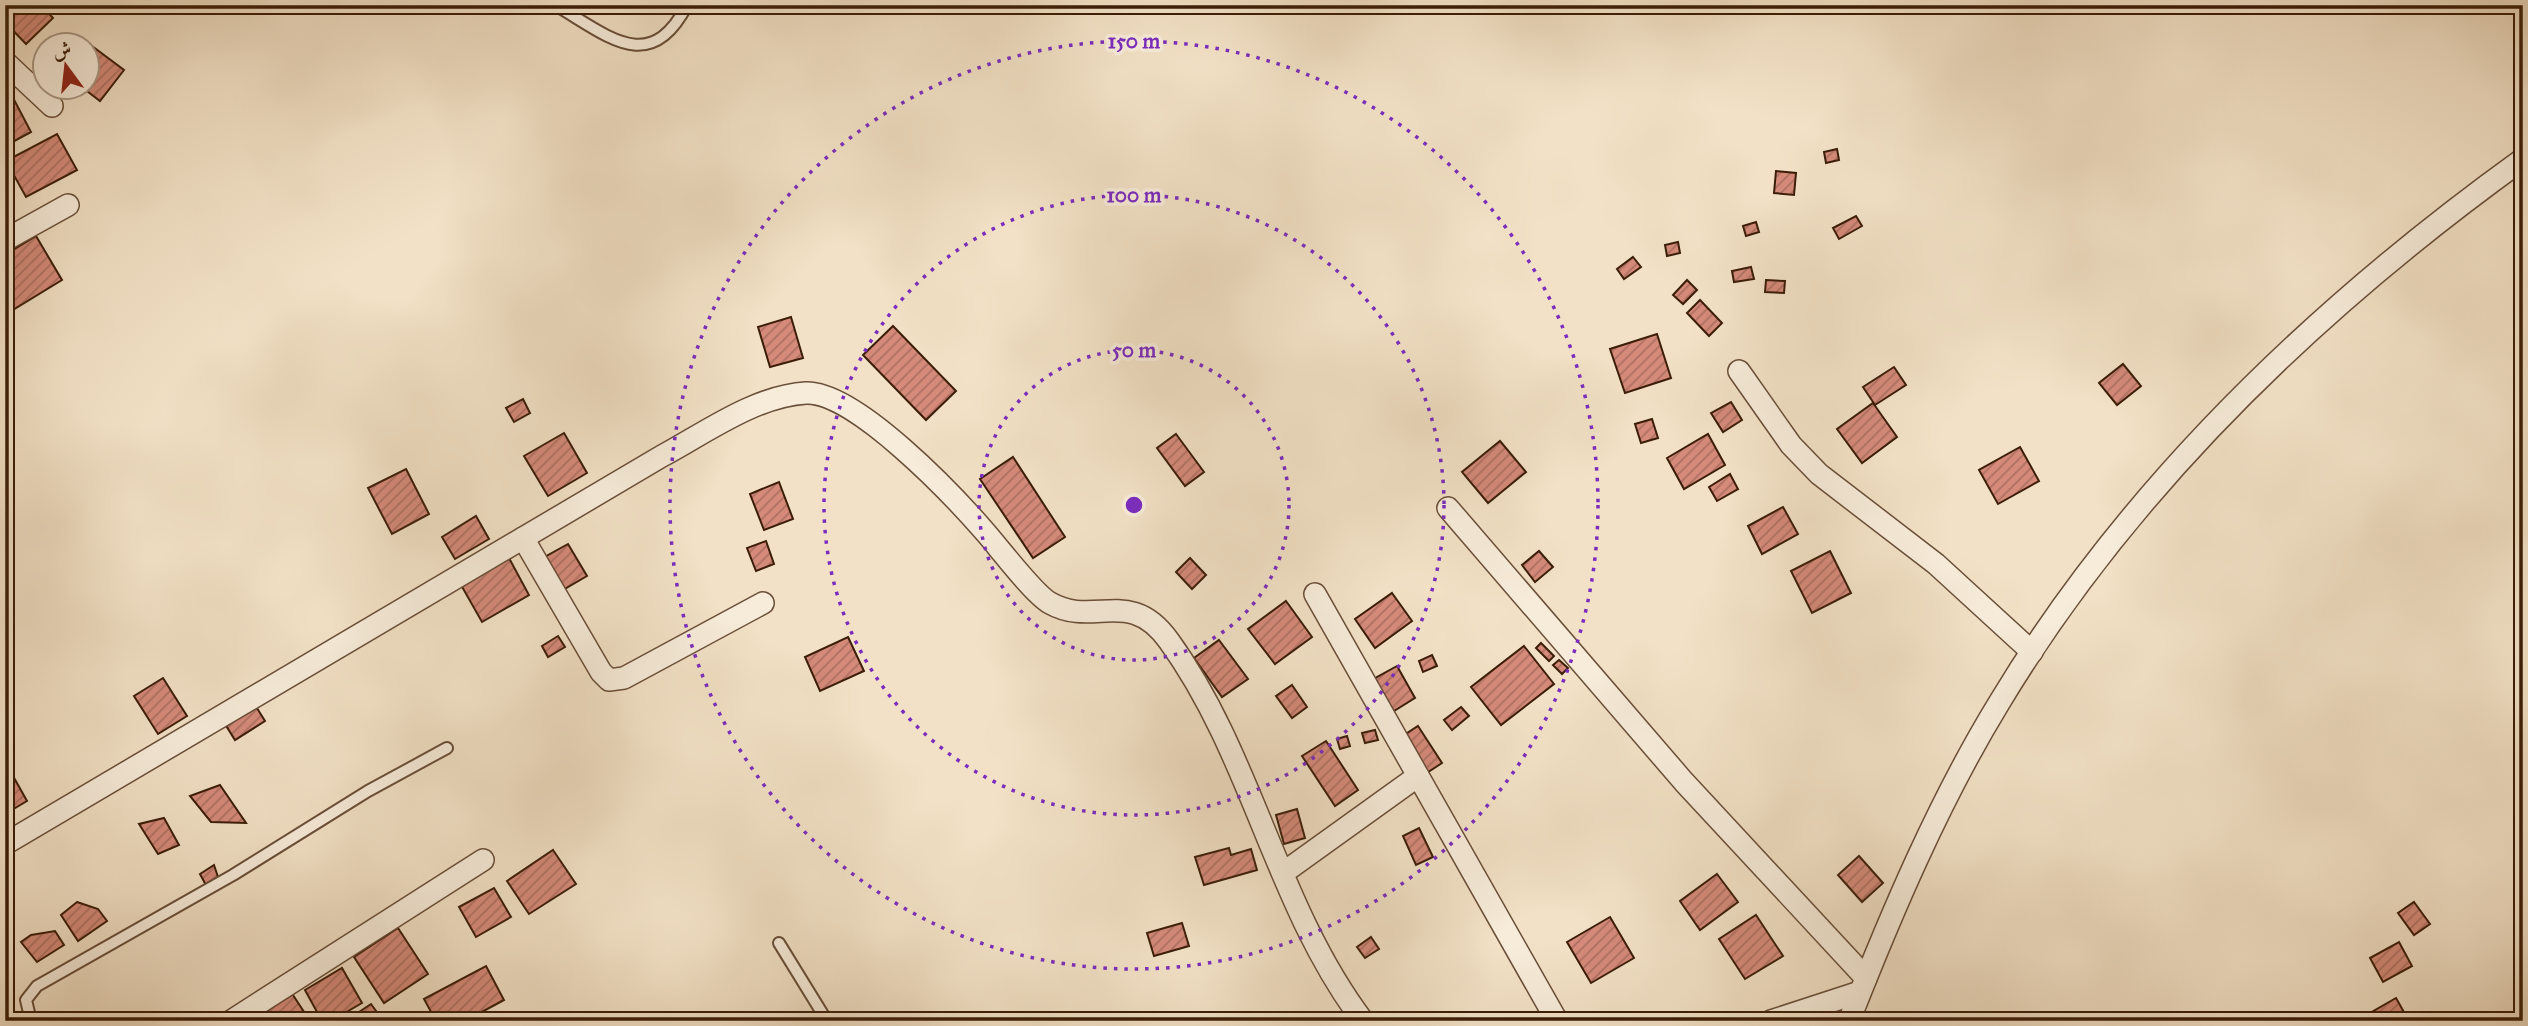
<svg xmlns="http://www.w3.org/2000/svg" width="2528" height="1026" viewBox="0 0 2528 1026" font-family="'IM FELL Great Primer',Amiri,serif">
	<style>
		.building { fill: url(#building-hatch); stroke: #3b1d08; stroke-width: 2 }
		.lines { fill: none; stroke-linecap: round; stroke-linejoin: round }
		.lane-casing { stroke: #694e38; stroke-width: 14 }
		.street-casing { stroke: #694e38; stroke-width: 24 }
		.lane { stroke: #f7ecda; stroke-width: 10 }
		.street { stroke: #f7ecda; stroke-width: 21 }
		.ring { fill: none; stroke: #7b2cbf; stroke-width: 3.5; stroke-dasharray: 3.5 7 }
		.centre { fill: #7b2cbf; stroke: #f7ecda; stroke-width: 3.5 }
		.ring-label { font-size: 21px; text-anchor: middle; font-weight: bold; fill: #7b2cbf; stroke: #f7ecda; stroke-width: 7; stroke-linejoin: round; paint-order: stroke }
	</style>
	<defs>
		<pattern id="building-hatch" width="6" height="6" patternUnits="userSpaceOnUse" patternTransform="scale(1.75)"><rect width="6" height="6" fill="#d58a7a"/><path d="M-1 1l2-2M0 6l6-6M5 7l2-2" fill="none" stroke="#ae7062"/></pattern>
	</defs>
	<rect width="100%" height="100%" fill="#f2e1c6"/>
	<filter id="stains"><feTurbulence type="fractalNoise" baseFrequency=".00286" numOctaves="4"/><feColorMatrix values="0 0 0 0 .2 0 0 0 0 .09 0 0 0 0 .02 0 0 0 .5 -.17"/></filter>
	<radialGradient id="worn" r=".72"><stop offset=".6" stop-color="#630" stop-opacity="0"/><stop offset="1" stop-color="#630" stop-opacity=".3"/></radialGradient>
	<!-- building -->
	<g class="building">
		<polygon points="16,5 41,5 53,18 26,44 5,22 5,15"/>
		<polygon points="92,46 124,70 100,101 83,88 88,88 88,53"/>
		<polygon points="10,92 31,132 5,146 5,94"/>
		<polygon points="57,134 77,170 26,197 6,161"/>
		<polygon points="1837,149 1839,160 1826,163 1824,152"/>
		<polygon points="1776,171 1796,173 1794,195 1774,193"/>
		<polygon points="1856,216 1862,226 1839,239 1833,228"/>
		<polygon points="1756,222 1759,232 1746,236 1743,226"/>
		<polygon points="36,236 62,280 11,311 5,301 5,255"/>
		<polygon points="1678,242 1680,253 1667,256 1665,245"/>
		<polygon points="1633,257 1641,267 1624,279 1617,269"/>
		<polygon points="1751,267 1754,279 1734,282 1732,271"/>
		<polygon points="1687,280 1697,290 1683,304 1673,295"/>
		<polygon points="1766,280 1785,281 1784,293 1765,292"/>
		<polygon points="1700,300 1722,323 1709,336 1687,313"/>
		<polygon points="791,317 803,358 770,367 758,327"/>
		<polygon points="893,326 956,391 926,420 863,355"/>
		<polygon points="1657,334 1671,378 1625,393 1610,349"/>
		<polygon points="2123,364 2141,386 2117,405 2099,383"/>
		<polygon points="1894,367 1906,385 1875,405 1863,387"/>
		<polygon points="523,399 530,413 514,422 506,408"/>
		<polygon points="1731,402 1742,420 1723,432 1711,413"/>
		<polygon points="1873,403 1897,437 1862,463 1837,429"/>
		<polygon points="1652,419 1658,438 1641,443 1635,424"/>
		<polygon points="564,433 587,473 548,496 524,456"/>
		<polygon points="1176,434 1204,472 1185,486 1157,448"/>
		<polygon points="1708,434 1725,465 1684,489 1667,458"/>
		<polygon points="1500,441 1526,472 1488,503 1462,472"/>
		<polygon points="2020,447 2039,481 1998,504 1979,470"/>
		<polygon points="1013,457 1065,537 1033,558 980,479"/>
		<polygon points="406,469 429,514 392,534 368,488"/>
		<polygon points="1730,474 1738,489 1717,501 1709,487"/>
		<polygon points="779,482 793,519 764,530 750,494"/>
		<polygon points="1783,507 1798,534 1762,554 1748,526"/>
		<polygon points="476,516 489,539 455,559 442,537"/>
		<polygon points="766,541 774,564 756,571 747,548"/>
		<polygon points="568,544 587,576 561,591 543,558"/>
		<polygon points="1539,551 1553,567 1535,582 1522,565"/>
		<polygon points="1830,551 1851,593 1812,613 1791,571"/>
		<polygon points="509,558 529,595 482,622 461,585"/>
		<polygon points="1190,558 1206,575 1192,589 1176,572"/>
		<polygon points="1392,593 1412,621 1375,648 1355,619"/>
		<polygon points="1286,601 1312,637 1275,664 1248,629"/>
		<polygon points="558,636 565,647 548,657 542,646"/>
		<polygon points="848,637 864,671 820,691 805,657"/>
		<polygon points="1219,640 1248,679 1222,697 1194,658"/>
		<polygon points="1541,643 1554,656 1549,661 1536,648"/>
		<polygon points="1524,646 1554,684 1501,725 1471,687"/>
		<polygon points="1432,655 1437,666 1423,672 1419,661"/>
		<polygon points="1559,660 1568,668 1562,674 1553,665"/>
		<polygon points="1397,666 1415,698 1389,714 1370,681"/>
		<polygon points="163,678 187,716 158,734 134,696"/>
		<polygon points="1292,685 1307,707 1292,718 1276,696"/>
		<polygon points="255,705 265,721 235,740 225,724"/>
		<polygon points="1461,707 1469,716 1452,730 1444,720"/>
		<polygon points="1418,726 1442,763 1425,774 1401,737"/>
		<polygon points="1375,730 1378,740 1365,743 1362,733"/>
		<polygon points="1347,736 1350,746 1340,749 1337,739"/>
		<polygon points="1326,741 1358,790 1335,806 1302,756"/>
		<polygon points="13,776 27,801 5,814 5,781"/>
		<polygon points="220,785 246,823 211,822 190,796"/>
		<polygon points="1297,809 1305,838 1284,844 1276,815"/>
		<polygon points="164,818 179,845 158,854 139,824"/>
		<polygon points="1419,828 1433,857 1416,865 1403,836"/>
		<polygon points="1229,848 1231,855 1251,849 1257,870 1204,885 1195,857"/>
		<polygon points="553,850 576,884 529,914 507,881"/>
		<polygon points="1859,856 1883,883 1862,902 1838,875"/>
		<polygon points="214,865 218,877 208,889 200,874"/>
		<polygon points="1717,874 1738,902 1700,930 1680,901"/>
		<polygon points="494,888 511,917 476,937 459,907"/>
		<polygon points="77,902 98,909 107,921 78,941 61,915"/>
		<polygon points="2414,902 2430,924 2414,935 2398,913"/>
		<polygon points="1756,915 1783,956 1745,979 1719,939"/>
		<polygon points="1610,917 1634,958 1591,983 1567,942"/>
		<polygon points="1182,923 1189,946 1154,956 1147,933"/>
		<polygon points="398,928 428,974 384,1003 354,957"/>
		<polygon points="55,931 64,945 37,962 21,942 31,935"/>
		<polygon points="1371,937 1379,949 1365,958 1357,947"/>
		<polygon points="2399,942 2412,966 2383,982 2370,958"/>
		<polygon points="486,966 504,1000 465,1021 436,1021 424,999"/>
		<polygon points="342,968 362,1003 331,1021 322,1021 305,990"/>
		<polygon points="291,992 310,1021 252,1021 250,1019"/>
		<polygon points="2396,998 2409,1021 2356,1021"/>
		<polygon points="371,1004 379,1015 370,1021 352,1021 350,1018"/>
	</g>
	<g class="lines">
		<defs>
			<g id="lane">
				<path d="M555 5C607 35 650 77 687 5"/>
				<polyline points="779,943 827,1021"/>
				<polyline points="31,1021 26,1000 37,986 233,875 368,791 447,748"/>
			</g>
			<g id="street">
				<polyline points="5,62 52,106"/>
				<polyline points="5,240 68,205"/>
				<polyline points="1739,371 1791,445 1819,474 1936,564 2032,652"/>
				<polyline points="1448,508 1684,782 1866,978"/>
				<polyline points="523,538 601,672 609,680 624,678 763,603"/>
				<polyline points="1315,594 1557,1021"/>
				<path d="M5 844 662 456C705 433 755 396 806 393 855 391 954 496 986 533 1000 549 1034 594 1050 603 1094 628 1130 586 1169 641 1253 757 1276 906 1363 1021"/>
				<polyline points="1283,873 1418,776"/>
				<polyline points="231,1021 483,860"/>
				<polyline points="1771,1021 1860,992"/>
				<path d="M1849 1021C1891 914 1939 801 1999 703 2129 487 2319 306 2523 159"/>
			</g>
		</defs>
		<!-- lane casing -->
		<use href="#lane" class="lane-casing"/>
		<!-- street casing -->
		<use href="#street" class="street-casing"/>
		<!-- lane -->
		<use href="#lane" class="lane"/>
		<!-- street -->
		<use href="#street" class="street"/>
	</g>
	<!-- distance rings -->
	<g class="ring">
		<circle cx="1134" cy="505" r="155"/>
		<circle cx="1134" cy="505" r="310"/>
		<circle cx="1134" cy="505" r="464"/>
	</g>
	<circle cx="1134" cy="505" r="10" class="centre"/>
	<g class="ring-label">
		<text x="1134" y="48">150 m</text>
		<text x="1134" y="202">100 m</text>
		<text x="1134" y="357">50 m</text>
	</g>
	<!-- margin -->
	<rect width="2528" height="1026" fill="none" stroke="#f2e1c6" stroke-width="28"/>
	<rect x="7" y="7" width="2514" height="1012" fill="none" stroke="#3b1d08" stroke-width="3.5"/>
	<rect x="14" y="14" width="2500" height="998" fill="none" stroke="#3b1d08" stroke-width="2"/>
	<!-- north arrow -->
	<g transform="translate(66 66) rotate(345)"><circle r="33" fill="#f7ecda" stroke="#ac9986" stroke-width="2"/>
	<path d="M0-5L12 26L0 18L-12 26Z" fill="#8f2418"/>
	<text y="-10" font-size="19" font-weight="bold" text-anchor="middle" fill="#3b1d08">ش</text>
	</g>
	<rect width="100%" height="100%" filter="url(#stains)"/>
	<rect width="100%" height="100%" fill="url(#worn)"/>
</svg>
